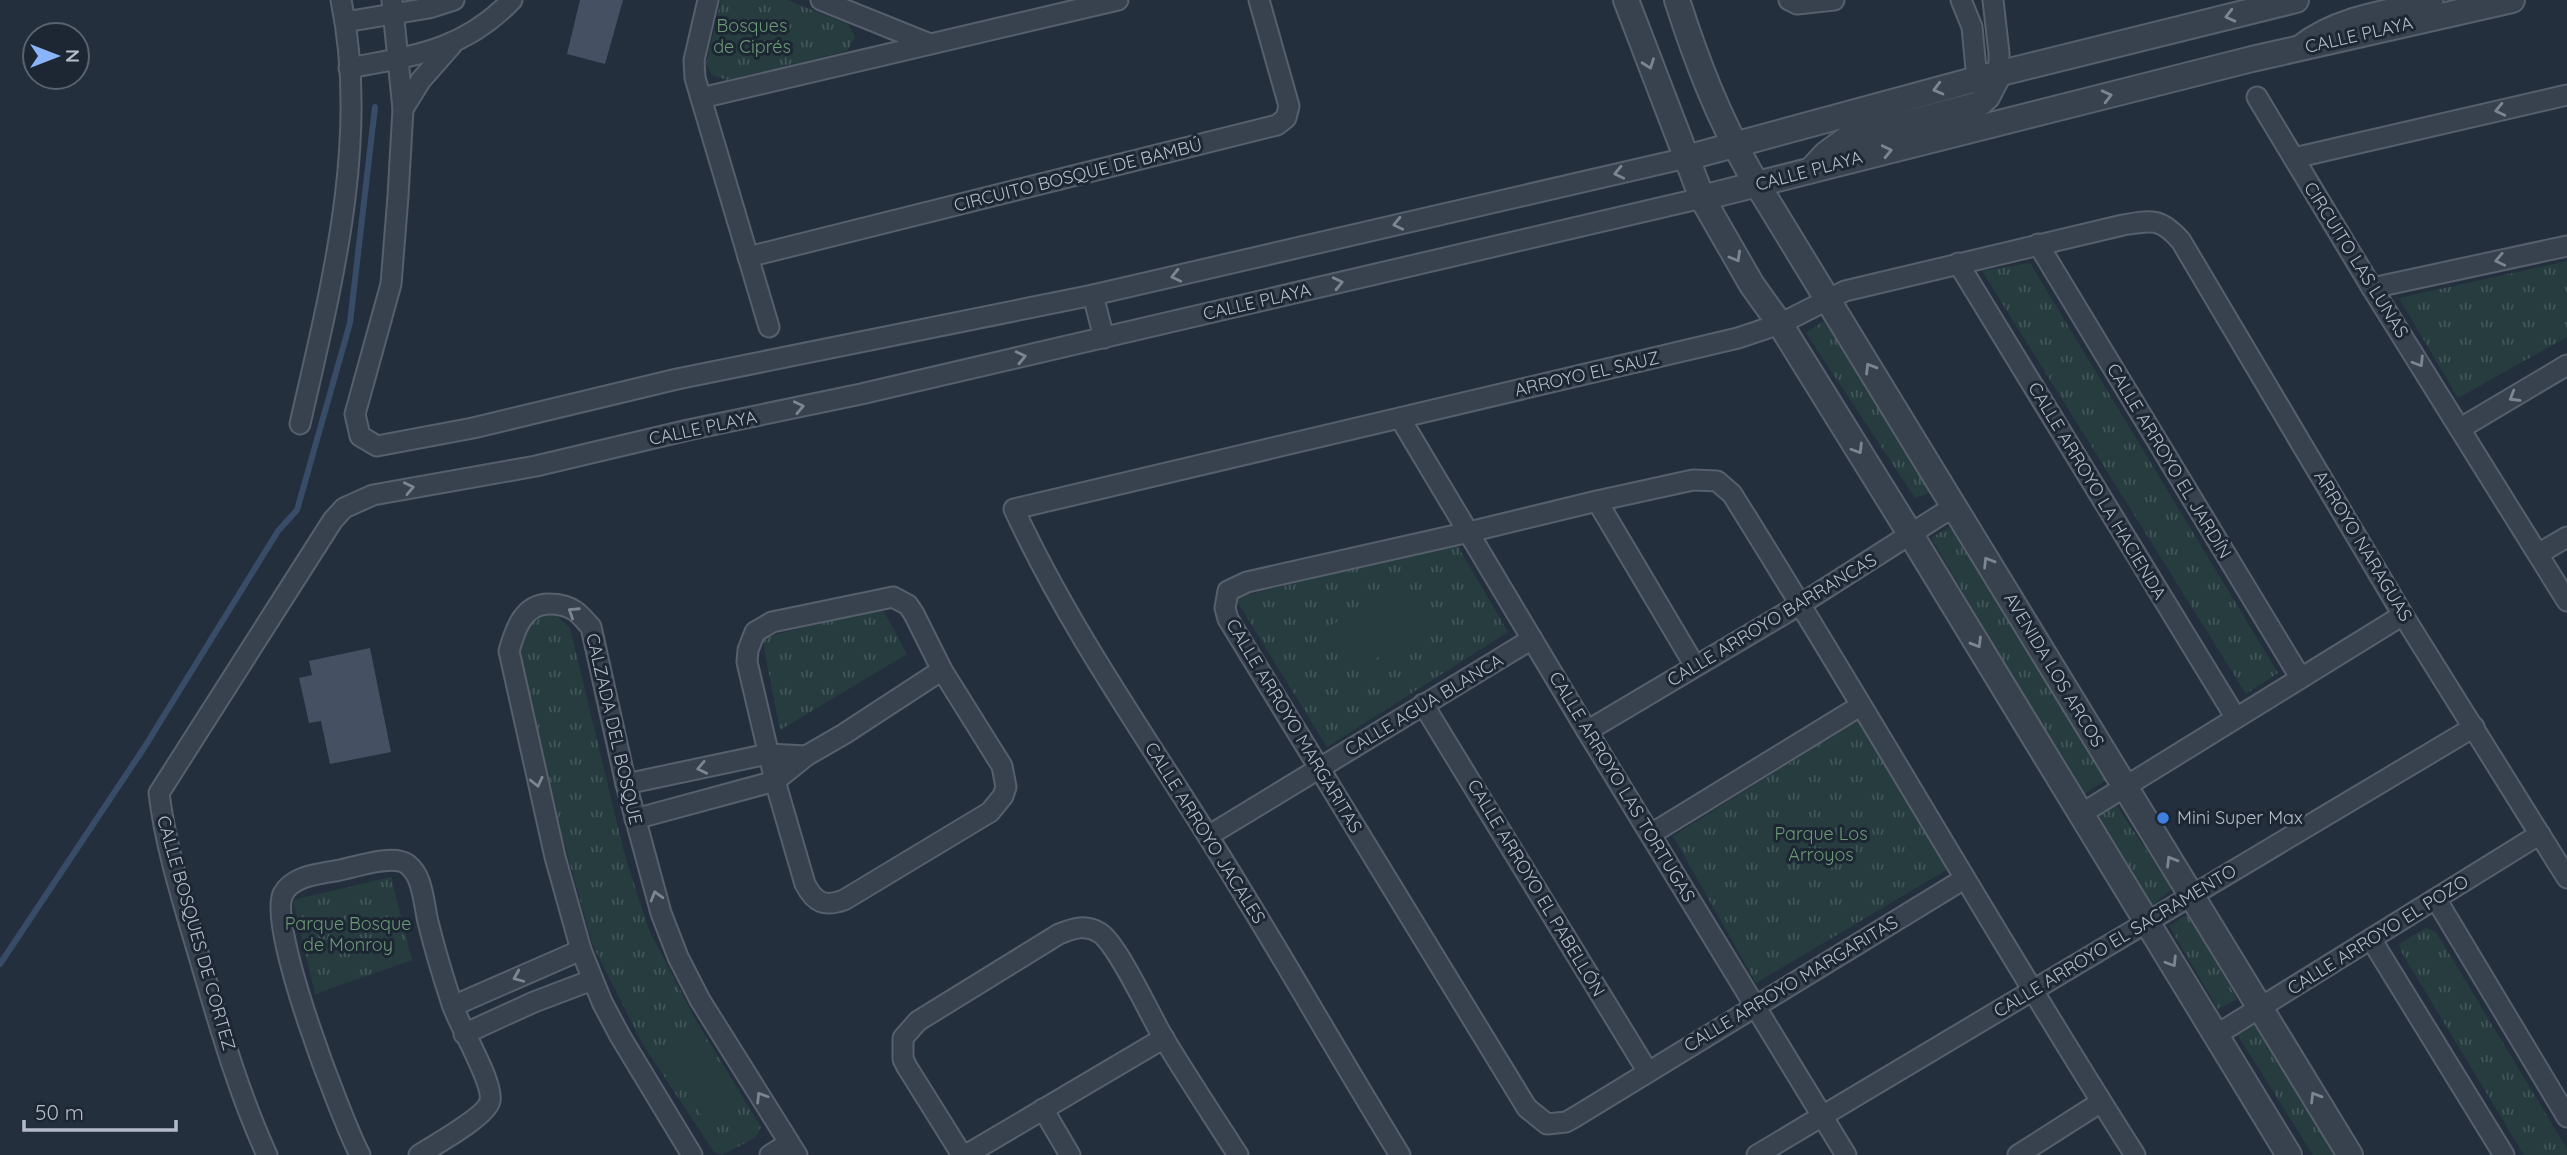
<svg xmlns="http://www.w3.org/2000/svg" width="2567" height="1155" viewBox="0 0 2567 1155" font-family="Quicksand,sans-serif">
	<style>
		.grass { fill: url(#grass-tufts) }
		.pitch { fill: #263c3f }
		.lines { fill: none; stroke-linecap: round; stroke-linejoin: round }
		.stream { stroke: #394c67; stroke-width: 6 }
		.building { fill: #455162 }
		.minor-casing { stroke: #565f6c; stroke-width: 23 }
		.tertiary-casing { stroke: #565f6c; stroke-width: 28 }
		.minor { stroke: #38414e; stroke-width: 19 }
		.tertiary { stroke: #38414e; stroke-width: 24 }
		.oneway { stroke: #7c8592 }
		.shop-dot { fill: #3f7fe0; stroke: #1d2633; stroke-width: 2.5 }
		.labels { text-anchor: middle; stroke-width: 6; stroke-linejoin: round; paint-order: stroke }
		.park-label { font-size: 18px; fill: #6b9a76; stroke: #1d2633 }
		.street-label { font-size: 18px; fill: #b4bcc9; stroke: #1d2633 }
		.poi-label { font-size: 18px; fill: #b4bcc9; stroke: #1d2633; text-anchor: start }
	</style>
	<defs>
		<pattern id="grass-tufts" width="24" height="20" patternUnits="userSpaceOnUse" patternTransform="scale(1.75)"><rect width="24" height="20" fill="#263c3f"/><path d="M3 7l-1-3M5 7V3M7 7l1-3M15 17l-1-3M17 17v-4M19 17l1-3" fill="none" stroke="#435659"/></pattern>
	</defs>
	<rect width="100%" height="100%" fill="#242f3e"/>
	<!-- grass -->
	<g class="grass">
		<polygon points="721,0 787,0 848,24 855,37 847,51 727,80 712,75 706,64"/>
		<polygon points="2567,261 2567,337 2458,398 2399,298"/>
		<polygon points="2030,263 2278,673 2246,694 1982,271"/>
		<polygon points="1824,321 1935,491 1915,498 1806,333"/>
		<polygon points="1951,526 2106,780 2083,795 1931,538"/>
		<polygon points="1456,543 1508,632 1327,747 1235,598"/>
		<polygon points="882,608 907,654 780,730 762,638"/>
		<path d="M551 611 570 628 625 856 649 930 694 1017 761 1127 755 1138 722 1155 714 1152 642 1043 593 946 562 835 521 656C523 626 522 621 551 611Z"/>
		<polygon points="1861,718 1948,869 1756,983 1673,836"/>
		<polygon points="2115,803 2172,889 2153,905 2096,814"/>
		<polygon points="391,877 412,960 315,994 293,900"/>
		<polygon points="2188,914 2237,999 2218,1009 2169,926"/>
		<polygon points="2426,928 2436,932 2567,1149 2567,1155 2524,1155 2402,953 2399,944"/>
		<polygon points="2254,1025 2337,1155 2313,1155 2237,1034"/>
	</g>
	<!-- pitch -->
	<g class="pitch">
		<polygon points="1404,582 1430,626 1357,670 1330,626"/>
		<polygon points="701,1033 742,1100 707,1123 667,1056"/>
	</g>
	<g class="lines">
		<!-- stream -->
		<polyline class="stream" points="0,964 144,748 278,531 297,510 350,323 375,107"/>
	</g>
	<!-- building -->
	<g class="building">
		<polygon points="580,0 623,0 605,64 567,54"/>
		<polygon points="370,648 391,752 330,764 321,721 309,723 299,678 312,675 309,661"/>
	</g>
	<g class="lines">
		<defs>
			<g id="minor">
				<polyline points="392,0 403,109 398,196 391,284 355,414 360,436 377,446 473,428 677,379 1093,295 1686,158"/>
				<polyline points="708,0 694,60 695,78 769,327"/>
				<polyline points="821,0 930,44"/>
				<polyline points="1789,0 1797,4 1834,0"/>
				<polyline points="1961,0 1972,27 1977,79"/>
				<polyline points="1993,0 1999,53 1999,74"/>
				<polyline points="345,22 429,8 454,0"/>
				<path d="M2300 45C2337 16 2388 10 2433 0"/>
				<path d="M349 68C413 56 463 51 512 0"/>
				<polyline points="2257,97 2372,288 2567,601"/>
				<polyline points="701,98 1118,0"/>
				<polyline points="403,109 421,80 451,46"/>
				<polyline points="2294,158 2567,95"/>
				<polyline points="2038,244 2300,677"/>
				<polyline points="748,257 1277,125 1286,118 1289,106 1259,0"/>
				<polyline points="1958,263 2236,718"/>
				<polyline points="2372,288 2567,246"/>
				<polyline points="1093,295 1104,338"/>
				<polyline points="1400,418 1587,731 1846,1155"/>
				<path d="M300 424C331 288 370 140 341 0"/>
				<polyline points="2461,428 2567,365"/>
				<polyline points="1597,501 1695,666"/>
				<polyline points="2538,554 2567,537"/>
				<path d="M893 597 908 605 914 614 942 670 1002 766 1006 787 1003 796 990 812 844 900C824 907 815 903 805 884L775 781 747 662 748 650 755 632 772 622Z"/>
				<polyline points="1423,704 1648,1072"/>
				<polyline points="1587,731 1801,604 1942,514 1956,509"/>
				<polyline points="626,784 768,754 806,756"/>
				<polyline points="2081,814 2403,615"/>
				<polyline points="635,819 775,781 806,756 844,734 942,670"/>
				<polyline points="1651,834 1860,706"/>
				<polyline points="1208,836 1532,639"/>
				<path d="M1964 879 1575 1117 1566 1122 1547 1124 1527 1108 1228 619 1225 608 1228 591 1247 582 1469 532 1597 501 1693 480 1717 481 1732 494C1869 712 1996 937 2135 1155"/>
				<polyline points="2436,899 2567,1117"/>
				<polyline points="2371,939 2504,1155"/>
				<polyline points="453,1006 581,950"/>
				<polyline points="464,1034 534,1002 592,980"/>
				<polyline points="2216,1035 2540,834"/>
				<polyline points="1043,1109 1070,1155"/>
				<path d="M267 1155C239 1094 220 1028 201 963 185 908 166 851 159 793L333 520 344 508 373 495 536 466 688 430 861 394 1702 198"/>
				<path d="M360 1155C341 1118 267 927 283 894 293 875 321 874 340 870 356 867 392 854 407 864 412 868 417 875 419 881 424 894 425 909 428 922 435 950 443 977 452 1004 459 1026 494 1082 490 1101 486 1117 434 1145 419 1155"/>
				<path d="M692 1155 620 1036 602 1002 581 950 555 857 509 651C515 630 523 604 549 604 558 604 568 606 575 611 581 615 586 622 591 627L626 784 661 913 678 957 700 1000 797 1155"/>
				<polyline points="770,1155 789,1143"/>
				<path d="M962 1155 907 1067 903 1059V1038L918 1021 1059 934C1074 928 1086 924 1100 933 1118 945 1150 1015 1163 1037 1187 1077 1213 1116 1238 1155"/>
				<polyline points="966,1155 1164,1038"/>
				<path d="M1400 1155C1334 1048 1273 939 1206 833 1140 728 1066 622 1014 509L1738 338 1780 324 1845 291 2123 225C2152 220 2161 218 2181 241L2403 615 2567 878"/>
				<polyline points="1757,1155 2474,727"/>
				<polyline points="2018,1155 2101,1102"/>
			</g>
			<g id="tertiary">
				<polyline points="1626,0 1702,198 1752,285 1780,324 1911,535 2289,1155"/>
				<path d="M1677 0C1697 62 1717 114 1749 171L2350 1155"/>
				<polyline points="1686,158 1977,79 2296,0"/>
				<polyline points="1813,168 1826,154 1848,138 1979,104 1987,97 1999,74"/>
				<polyline points="1702,198 2252,59 2512,0"/>
			</g>
		</defs>
		<!-- minor casing -->
		<use href="#minor" class="minor-casing"/>
		<!-- tertiary casing -->
		<use href="#tertiary" class="tertiary-casing"/>
		<!-- minor -->
		<use href="#minor" class="minor"/>
		<!-- tertiary -->
		<use href="#tertiary" class="tertiary"/>
	</g>
	<!-- one-way arrows -->
	<defs><path id="oneway-chevron" d="M-2-3.5L2.5 0L-2 3.5" fill="none" stroke-width="1.6" stroke-linecap="round" stroke-linejoin="round" transform="scale(1.75)"/></defs>
	<g class="oneway">
		<use href="#oneway-chevron" transform="translate(2230 16) rotate(166)"/>
		<use href="#oneway-chevron" transform="translate(1649 64) rotate(70)"/>
		<use href="#oneway-chevron" transform="translate(1938 89) rotate(165)"/>
		<use href="#oneway-chevron" transform="translate(2107 96) rotate(-14)"/>
		<use href="#oneway-chevron" transform="translate(2500 110) rotate(167)"/>
		<use href="#oneway-chevron" transform="translate(1887 151) rotate(-13)"/>
		<use href="#oneway-chevron" transform="translate(1619 173) rotate(167)"/>
		<use href="#oneway-chevron" transform="translate(1398 224) rotate(167)"/>
		<use href="#oneway-chevron" transform="translate(1736 257) rotate(60)"/>
		<use href="#oneway-chevron" transform="translate(2500 260) rotate(168)"/>
		<use href="#oneway-chevron" transform="translate(1176 276) rotate(167)"/>
		<use href="#oneway-chevron" transform="translate(1338 283) rotate(-13)"/>
		<use href="#oneway-chevron" transform="translate(1021 357) rotate(-13)"/>
		<use href="#oneway-chevron" transform="translate(2419 362) rotate(58)"/>
		<use href="#oneway-chevron" transform="translate(1870 368) rotate(-121)"/>
		<use href="#oneway-chevron" transform="translate(2514 397) rotate(149)"/>
		<use href="#oneway-chevron" transform="translate(799 407) rotate(-12)"/>
		<use href="#oneway-chevron" transform="translate(1858 449) rotate(58)"/>
		<use href="#oneway-chevron" transform="translate(409 488) rotate(-12)"/>
		<use href="#oneway-chevron" transform="translate(1988 562) rotate(-121)"/>
		<use href="#oneway-chevron" transform="translate(573 612) rotate(-147)"/>
		<use href="#oneway-chevron" transform="translate(1977 643) rotate(59)"/>
		<use href="#oneway-chevron" transform="translate(702 768) rotate(168)"/>
		<use href="#oneway-chevron" transform="translate(537 782) rotate(77)"/>
		<use href="#oneway-chevron" transform="translate(2171 861) rotate(-121)"/>
		<use href="#oneway-chevron" transform="translate(656 896) rotate(-106)"/>
		<use href="#oneway-chevron" transform="translate(2172 962) rotate(58)"/>
		<use href="#oneway-chevron" transform="translate(518 977) rotate(157)"/>
		<use href="#oneway-chevron" transform="translate(761 1097) rotate(-122)"/>
		<use href="#oneway-chevron" transform="translate(2315 1097) rotate(-121)"/>
	</g>
	<!-- markers -->
	<circle class="shop-dot" cx="2163" cy="818" r="7"/>
	<g class="labels">
		<!-- park labels -->
		<g class="park-label">
			<text x="752" y="32">Bosques<tspan x="752" dy="21">de Ciprés</tspan></text>
			<text x="1821" y="840">Parque Los<tspan x="1821" dy="21">Arroyos</tspan></text>
			<text x="348" y="930">Parque Bosque<tspan x="348" dy="21">de Monroy</tspan></text>
		</g>
		<!-- street labels -->
		<g class="street-label">
			<text transform="translate(2359 35) rotate(-13)" y="6">CALLE PLAYA</text>
			<text transform="translate(1809 171) rotate(-15)" y="6">CALLE PLAYA</text>
			<text transform="translate(1078 175) rotate(-14)" y="6">CIRCUITO BOSQUE DE BAMBÚ</text>
			<text transform="translate(2356 260) rotate(58)" y="6">CIRCUITO LAS LUNAS</text>
			<text transform="translate(1257 302) rotate(-13)" y="6">CALLE PLAYA</text>
			<text transform="translate(1587 374) rotate(-13)" y="6">ARROYO EL SAUZ</text>
			<text transform="translate(703 428) rotate(-12)" y="6">CALLE PLAYA</text>
			<text transform="translate(2169 461) rotate(59)" y="6">CALLE ARROYO EL JARDÍN</text>
			<text transform="translate(2097 491) rotate(59)" y="6">CALLE ARROYO LA HACIENDA</text>
			<text transform="translate(2363 546) rotate(59)" y="6">ARROYO NARAGUAS</text>
			<text transform="translate(1772 620) rotate(-31)" y="6">CALLE ARROYO BARRANCAS</text>
			<text transform="translate(2054 670) rotate(59)" y="6">AVENIDA LOS ARCOS</text>
			<text transform="translate(1424 705) rotate(-31)" y="6">CALLE AGUA BLANCA</text>
			<text transform="translate(1294 726) rotate(59)" y="6">CALLE ARROYO MARGARITAS</text>
			<text transform="translate(614 729) rotate(77)" y="6">CALZADA DEL BOSQUE</text>
			<text transform="translate(1622 787) rotate(59)" y="6">CALLE ARROYO LAS TORTUGAS</text>
			<text transform="translate(1205 833) rotate(58)" y="6">CALLE ARROYO JACALES</text>
			<text transform="translate(1536 888) rotate(59)" y="6">CALLE ARROYO EL PABELLÓN</text>
			<text transform="translate(196 933) rotate(74)" y="6">CALLE BOSQUES DE CORTEZ</text>
			<text transform="translate(2378 935) rotate(-32)" y="6">CALLE ARROYO EL POZO</text>
			<text transform="translate(2115 941) rotate(-31)" y="6">CALLE ARROYO EL SACRAMENTO</text>
			<text transform="translate(1791 984) rotate(-31)" y="6">CALLE ARROYO MARGARITAS</text>
		</g>
		<!-- poi labels -->
		<g class="poi-label">
			<text x="2177" y="824">Mini Super Max</text>
		</g>
	</g>
	<!-- north arrow -->
	<g transform="translate(56 56) rotate(90)"><circle r="33" fill="#1d2633" stroke="#59626f" stroke-width="2"/>
	<path d="M0-5L12 26L0 18L-12 26Z" fill="#8ab4f8"/>
	<text y="-10" font-size="19" font-weight="bold" text-anchor="middle" fill="#b4bcc9">N</text>
	</g>
	<!-- scale -->
	<path d="M24 1120v10h152v-10" fill="none" stroke="#b4bcc9" stroke-width="3.5"/>
	<text x="35" y="1120" font-size="21" fill="#b4bcc9" stroke="#1d2633" stroke-width="5" paint-order="stroke">50 m</text>
</svg>
